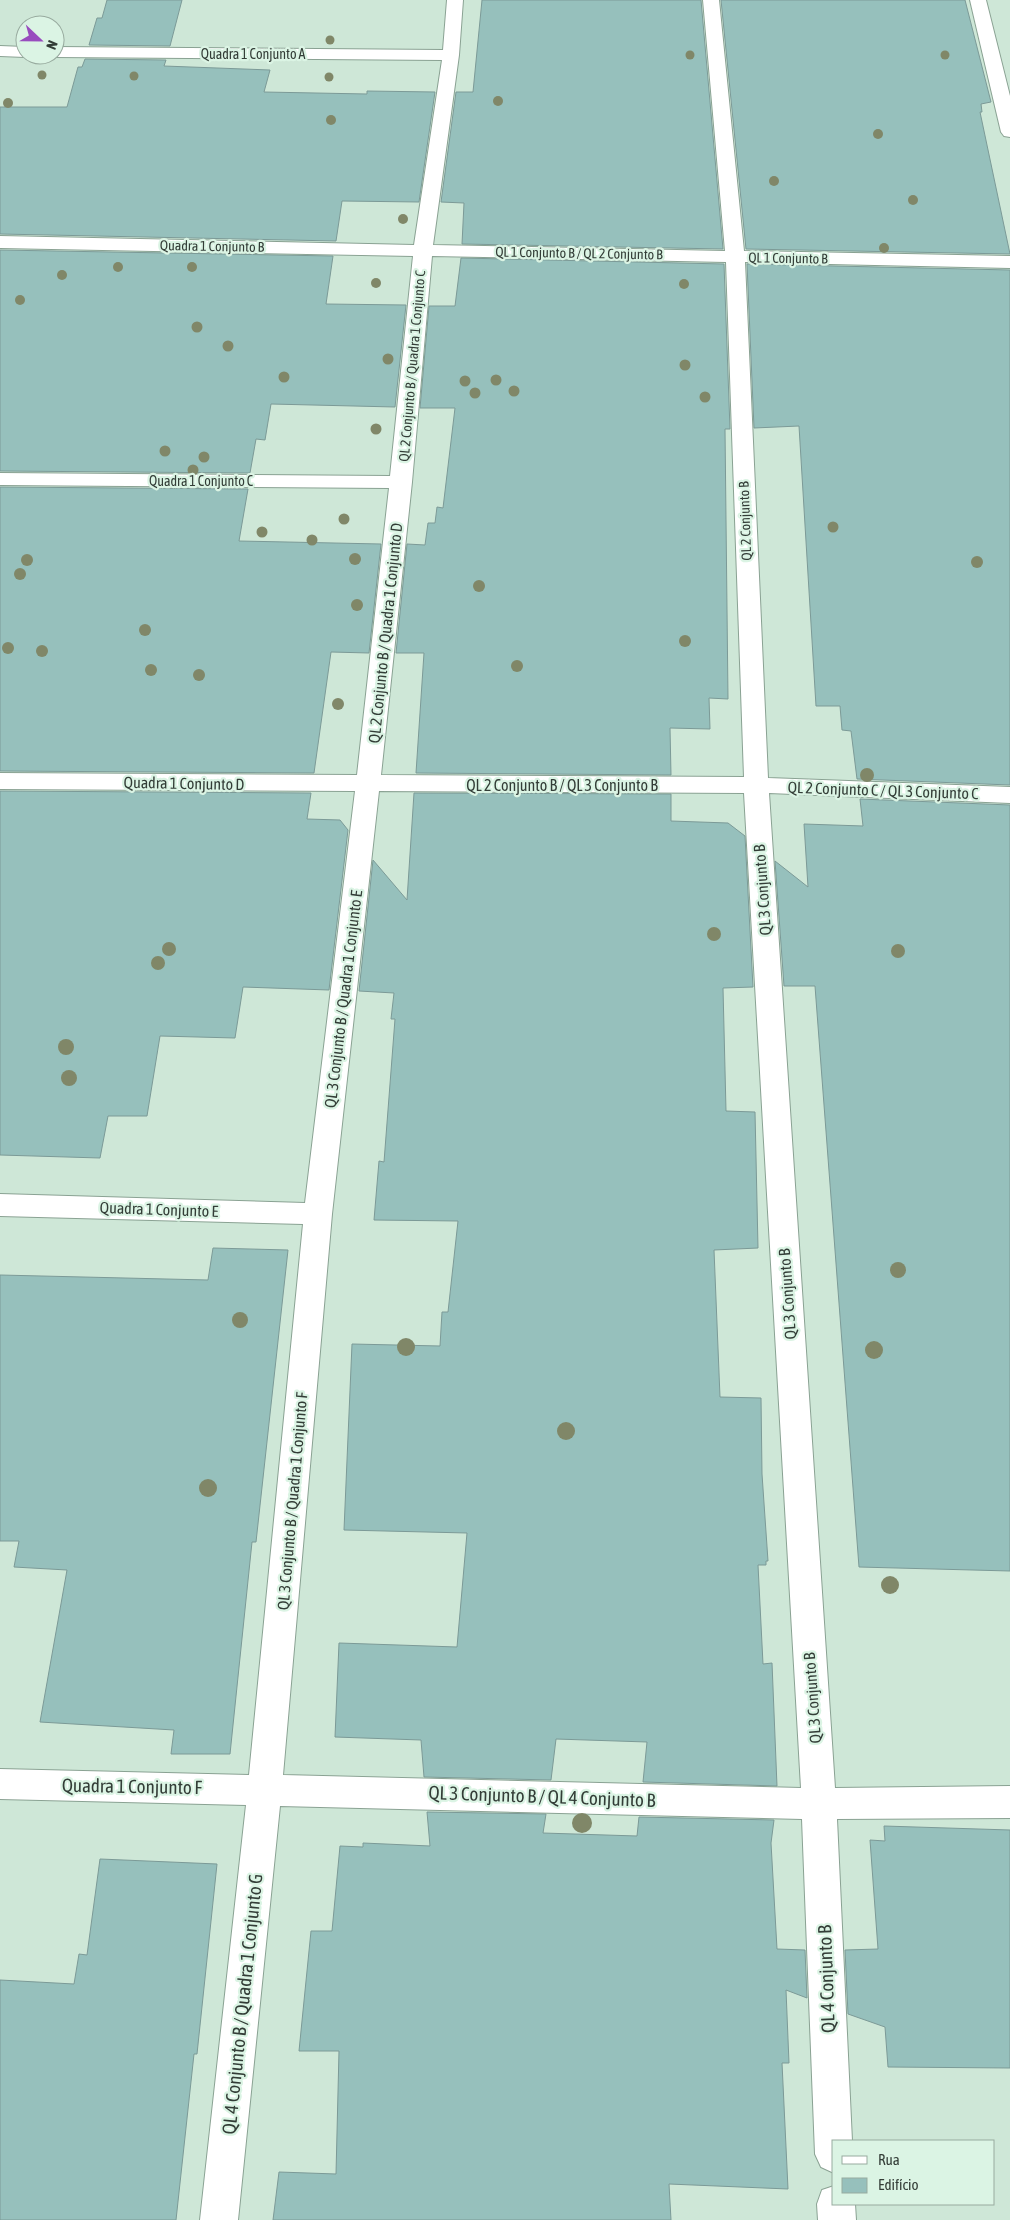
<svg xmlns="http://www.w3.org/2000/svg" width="1010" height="2220" viewBox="0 0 1010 2220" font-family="'Asap Condensed',sans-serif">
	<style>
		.building { fill: #96c0bc; stroke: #7c9a97 }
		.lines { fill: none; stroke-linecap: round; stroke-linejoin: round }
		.minor-casing { stroke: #8aa293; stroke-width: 2 }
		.minor { fill: #fff; fill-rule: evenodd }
		.tree { fill: #808768 }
		.labels { text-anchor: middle; stroke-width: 4.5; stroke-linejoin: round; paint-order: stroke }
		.far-street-label { font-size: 14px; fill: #333d37; stroke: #dbf4e4 }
		.street-label { font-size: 16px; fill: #333d37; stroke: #dbf4e4 }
		.near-street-label { font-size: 19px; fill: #333d37; stroke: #dbf4e4 }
	</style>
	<rect width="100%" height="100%" fill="#cee7d7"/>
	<!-- building -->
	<g class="building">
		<polygon points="107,0 182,0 170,46 89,45 97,18 102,18"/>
		<polygon points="482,0 701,0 723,249 462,244 464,203 441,202 456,92 473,92"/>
		<polygon points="721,0 965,0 991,102 981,104 982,112 980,112 1010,254 746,249"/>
		<polygon points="85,59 166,60 164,66 270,70 264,92 367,94 367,91 435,92 419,202 342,201 336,241 0,234 0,107 67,107 78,67 82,67"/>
		<polygon points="0,250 333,256 326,304 406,305 395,407 271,404 265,440 256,439 250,473 0,471"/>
		<polygon points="461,258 724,264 730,429 725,429 728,699 709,698 710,729 670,728 671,775 416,773 424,653 396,653 407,544 425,545 428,523 435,523 437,507 443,508 455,408 420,408 429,306 455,306"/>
		<polygon points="747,264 1010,270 1010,785 857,779 851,731 842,730 840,706 816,706 799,426 754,428"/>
		<polygon points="0,487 248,489 239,541 381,544 369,653 331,652 314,773 0,771"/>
		<polygon points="0,791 311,793 307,819 340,820 348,830 329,990 243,987 235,1038 160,1036 147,1116 108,1116 100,1158 0,1155"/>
		<polygon points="414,793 671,794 671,821 728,823 745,836 753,987 723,988 726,1111 755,1112 758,1248 714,1250 720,1397 761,1398 762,1474 768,1561 766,1561 766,1565 758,1565 763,1664 772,1663 777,1786 643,1782 647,1742 556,1739 551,1780 424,1777 421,1740 335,1737 339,1643 457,1647 467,1533 344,1530 352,1344 440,1346 442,1312 448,1312 458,1221 374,1220 379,1161 384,1162 395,1019 391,1019 394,993 359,991 373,860 407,900"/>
		<polygon points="860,799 1010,805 1010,1571 859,1567 815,986 784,986 775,861 808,887 804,824 863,826"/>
		<polygon points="213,1248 288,1250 256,1542 252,1542 230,1754 171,1754 174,1730 40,1722 67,1570 14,1567 19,1541 0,1541 0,1275 208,1280"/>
		<polygon points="427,1812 546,1814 543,1833 637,1836 639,1817 774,1820 771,1843 777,1949 805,1950 807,1998 786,1990 789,2063 782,2063 788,2189 669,2184 671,2220 273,2220 279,2172 336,2174 339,2051 299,2051 311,1931 332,1931 340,1846 363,1847 363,1843 430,1846"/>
		<polygon points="884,1826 1010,1830 1010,2068 888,2067 885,2027 848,2014 845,1950 878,1949 870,1840 885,1841"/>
		<polygon points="100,1859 217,1864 197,2054 194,2054 176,2220 0,2220 0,1980 74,1984 79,1954 87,1955"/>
	</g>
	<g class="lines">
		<defs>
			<g id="minor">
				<path d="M447 0H463L459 55 433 245 725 251 703 0H719L744 251 1010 256V268L745 262 768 778 1010 787V803L769 793 835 1788 1010 1786V1818L837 1819 852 2141H834V2173L821 2167 815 2154 802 1819 280 1806 238 2220H200L246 1805 0 1799V1769L249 1775 303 1224 0 1216V1194L305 1203 355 791 0 789V773L357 775 389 488 0 485V473L390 476 413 256 0 248V236L414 245 442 60 55 57 49 55H55V47L443 50ZM432 256 726 262 744 777 381 775 412 482ZM379 791 744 793 801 1788 283 1775 332 1214Z"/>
				<polygon points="970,0 986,0 1010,96 1010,137 1004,136 1001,132"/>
				<polygon points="0,46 25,47 25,55 31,55 25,57 0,56"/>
				<polygon points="834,2186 834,2204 855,2204 856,2220 818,2220 817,2204 822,2190"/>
			</g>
		</defs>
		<!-- minor casing -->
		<use href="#minor" class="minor-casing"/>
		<!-- minor -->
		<use href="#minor" class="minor"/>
	</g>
	<!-- trees -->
	<g class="tree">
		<circle cx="330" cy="40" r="4.5"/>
		<circle cx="690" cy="55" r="4.5"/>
		<circle cx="945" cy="55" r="4.5"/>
		<circle cx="42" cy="75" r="4.5"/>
		<circle cx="134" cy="76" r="4.5"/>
		<circle cx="329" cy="77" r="4.5"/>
		<circle cx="498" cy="101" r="5"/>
		<circle cx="8" cy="103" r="5"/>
		<circle cx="331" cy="120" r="5"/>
		<circle cx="878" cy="134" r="5"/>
		<circle cx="774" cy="181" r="5"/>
		<circle cx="913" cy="200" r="5"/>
		<circle cx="403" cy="219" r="5"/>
		<circle cx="884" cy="248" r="5"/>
		<circle cx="118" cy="267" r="5"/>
		<circle cx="192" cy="267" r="5"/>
		<circle cx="62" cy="275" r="5"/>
		<circle cx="376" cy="283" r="5"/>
		<circle cx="684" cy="284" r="5"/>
		<circle cx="20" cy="300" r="5"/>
		<circle cx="197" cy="327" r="5.5"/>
		<circle cx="228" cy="346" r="5.5"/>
		<circle cx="388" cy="359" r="5.5"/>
		<circle cx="685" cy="365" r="5.5"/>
		<circle cx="284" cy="377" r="5.5"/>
		<circle cx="496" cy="380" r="5.5"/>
		<circle cx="465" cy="381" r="5.5"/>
		<circle cx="514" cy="391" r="5.5"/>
		<circle cx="475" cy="393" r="5.5"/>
		<circle cx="705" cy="397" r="5.5"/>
		<circle cx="376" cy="429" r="5.5"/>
		<circle cx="165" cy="451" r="5.5"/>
		<circle cx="204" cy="457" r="5.5"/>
		<circle cx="193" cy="470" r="5.5"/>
		<circle cx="344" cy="519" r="5.5"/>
		<circle cx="833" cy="527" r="5.5"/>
		<circle cx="262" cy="532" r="5.5"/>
		<circle cx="312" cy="540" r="5.5"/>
		<circle cx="355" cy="559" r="6"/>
		<circle cx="27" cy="560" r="6"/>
		<circle cx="977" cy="562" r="6"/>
		<circle cx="20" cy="574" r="6"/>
		<circle cx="479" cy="586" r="6"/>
		<circle cx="357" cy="605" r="6"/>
		<circle cx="145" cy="630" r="6"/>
		<circle cx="685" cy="641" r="6"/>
		<circle cx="8" cy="648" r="6"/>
		<circle cx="42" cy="651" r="6"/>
		<circle cx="517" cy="666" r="6"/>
		<circle cx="151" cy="670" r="6"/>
		<circle cx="199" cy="675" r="6"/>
		<circle cx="338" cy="704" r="6"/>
		<circle cx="867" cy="775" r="7"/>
		<circle cx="714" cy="934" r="7"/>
		<circle cx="169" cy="949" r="7"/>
		<circle cx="898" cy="951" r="7"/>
		<circle cx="158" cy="963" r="7"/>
		<circle cx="66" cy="1047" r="8"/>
		<circle cx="69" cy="1078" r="8"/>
		<circle cx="898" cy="1270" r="8"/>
		<circle cx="240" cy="1320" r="8"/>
		<circle cx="406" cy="1347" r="9"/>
		<circle cx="874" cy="1350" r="9"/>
		<circle cx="566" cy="1431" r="9"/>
		<circle cx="208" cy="1488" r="9"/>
		<circle cx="890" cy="1585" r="9"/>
		<circle cx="582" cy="1823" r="10"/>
	</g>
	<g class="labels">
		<!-- far-street labels -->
		<g class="far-street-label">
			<text x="253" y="59">Quadra 1 Conjunto A</text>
			<text transform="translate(212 246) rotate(1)" y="5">Quadra 1 Conjunto B</text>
			<text transform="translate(579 253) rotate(1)" y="5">QL 1 Conjunto B / QL 2 Conjunto B</text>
			<text transform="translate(788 258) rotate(1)" y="5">QL 1 Conjunto B</text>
			<text transform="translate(412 366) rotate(-85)" y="5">QL 2 Conjunto B / Quadra 1 Conjunto C</text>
			<text x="201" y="486">Quadra 1 Conjunto C</text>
			<text transform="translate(745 521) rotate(-92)" y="5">QL 2 Conjunto B</text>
		</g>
		<!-- street labels -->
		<g class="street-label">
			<text transform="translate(385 633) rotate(-84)" y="6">QL 2 Conjunto B / Quadra 1 Conjunto D</text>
			<text transform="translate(184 783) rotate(1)" y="6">Quadra 1 Conjunto D</text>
			<text x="562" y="791">QL 2 Conjunto B / QL 3 Conjunto B</text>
			<text transform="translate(883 790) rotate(2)" y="6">QL 2 Conjunto C / QL 3 Conjunto C</text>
			<text transform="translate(762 890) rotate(-94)" y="6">QL 3 Conjunto B</text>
			<text transform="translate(343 999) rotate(-83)" y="6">QL 3 Conjunto B / Quadra 1 Conjunto E</text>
			<text transform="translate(159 1209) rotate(2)" y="6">Quadra 1 Conjunto E</text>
			<text transform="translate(787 1294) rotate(-94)" y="6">QL 3 Conjunto B</text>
			<text transform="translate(292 1501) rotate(-85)" y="6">QL 3 Conjunto B / Quadra 1 Conjunto F</text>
			<text transform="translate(812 1698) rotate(-94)" y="6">QL 3 Conjunto B</text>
		</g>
		<!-- near-street labels -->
		<g class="near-street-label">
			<text transform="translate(132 1786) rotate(1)" y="7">Quadra 1 Conjunto F</text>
			<text transform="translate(542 1796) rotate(2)" y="7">QL 3 Conjunto B / QL 4 Conjunto B</text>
			<text transform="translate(826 1979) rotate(-92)" y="7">QL 4 Conjunto B</text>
			<text transform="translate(242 2004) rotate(-84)" y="7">QL 4 Conjunto B / Quadra 1 Conjunto G</text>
		</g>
	</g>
	<!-- legend -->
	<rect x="832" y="2140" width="162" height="65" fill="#dbf4e4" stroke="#98ab9f"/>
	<rect x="842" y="2156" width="25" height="8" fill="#ffffff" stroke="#98ab9f"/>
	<text x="878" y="2165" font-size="15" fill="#333d37">Rua</text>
	<rect x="842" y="2178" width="25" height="15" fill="#96c0bc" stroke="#98ab9f"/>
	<text x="878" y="2190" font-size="15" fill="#333d37">Edifício</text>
	<!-- north arrow -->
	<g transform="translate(40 40) rotate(112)"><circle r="24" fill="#dbf4e4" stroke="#98ab9f"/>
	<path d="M0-4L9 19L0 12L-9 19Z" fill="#984cbe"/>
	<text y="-8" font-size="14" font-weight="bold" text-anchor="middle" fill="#333d37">N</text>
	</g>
</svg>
